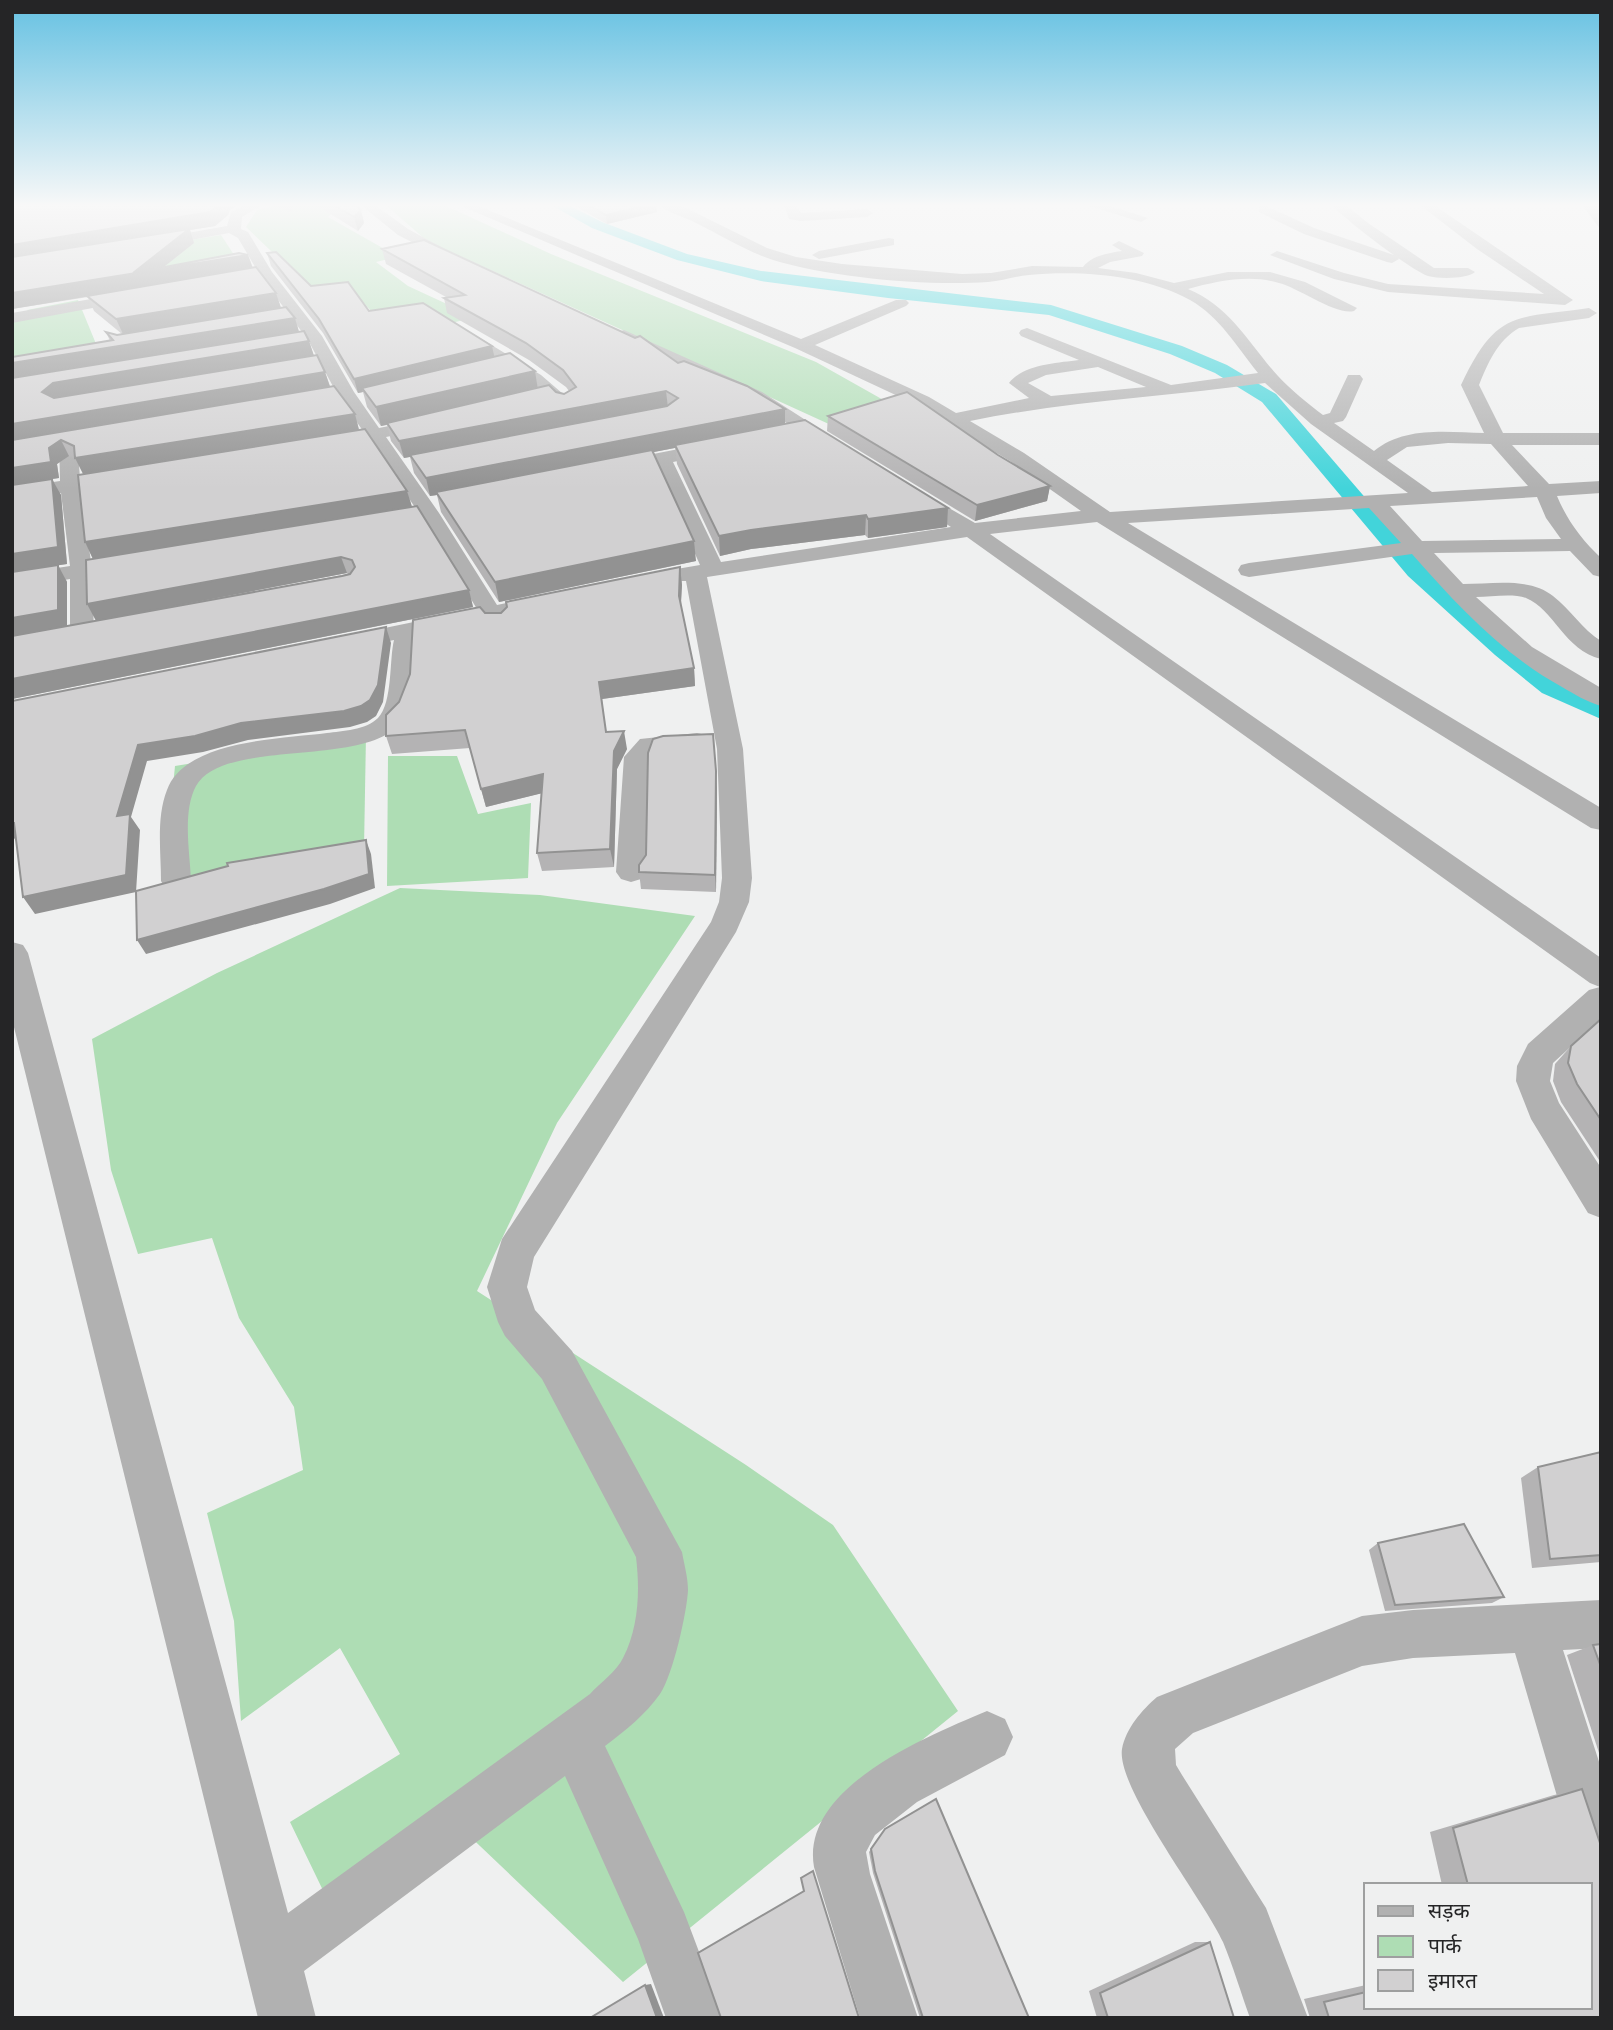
<svg xmlns="http://www.w3.org/2000/svg" width="1613" height="2030" viewBox="0 0 1613 2030" font-family="Ubuntu,'Noto Sans Devanagari',sans-serif">
	<style>
		.green { fill: #aeddb4 }
		.lines { fill: none; stroke-linecap: round; stroke-linejoin: round }
		.canal { fill: #42d4da; fill-rule: evenodd }
		.minor { fill: #b1b1b1; fill-rule: evenodd }
		.wall { fill: #b4b3b4; fill-rule: evenodd }
		.shaded-wall { fill: #929292 }
		.building { fill: #d1d0d1; stroke: #929292; stroke-width: 2 }
	</style>
	<rect width="100%" height="100%" fill="#eff0f0"/>
	<!-- green -->
	<g class="green">
		<polygon points="279,205 319,205 334,212 328,217 388,251 393,258 376,262 408,286 475,317 432,328 380,321 355,293 319,297 246,227 257,210"/>
		<polygon points="386,205 444,205 551,254 816,362 887,402 831,425 427,241"/>
		<polygon points="221,235 242,267 162,282 136,249"/>
		<polygon points="78,300 101,356 12,371 12,319 31,315 27,310"/>
		<polygon points="366,735 364,849 163,886 175,766"/>
		<polygon points="388,756 457,756 478,814 531,803 528,878 387,886"/>
		<polygon points="400,888 540,895 695,916 557,1123 477,1291 746,1465 833,1525 958,1711 623,1982 460,1827 331,1907 290,1822 400,1754 340,1648 241,1721 234,1621 207,1513 303,1470 294,1407 239,1318 212,1238 138,1254 111,1170 92,1039 217,973"/>
	</g>
	<g class="lines">
		<!-- canal -->
		<polygon class="canal" points="551,205 568,205 602,222 687,254 761,271 1051,305 1182,346 1227,365 1276,394 1424,566 1513,645 1560,681 1601,701 1601,719 1542,693 1495,655 1408,576 1262,402 1215,373 1170,354 1049,315 888,298 761,281 677,260 592,228"/>
		<!-- minor -->
		<g class="minor">
			<path d="M246 205H262L242 217 241 229 248 232 272 272 322 336 354 392 379 428 434 417 443 422 440 426 386 437 439 513 497 605 549 594 557 596 560 601 557 606 505 617 509 623 505 628H489L484 621 413 636 417 641C415 666 417 697 403 719 373 770 224 736 196 786 182 812 190 853 191 881L187 888 176 891 165 888 161 881C161 852 156 818 167 790 185 740 281 739 327 733 342 731 366 730 378 718 393 702 389 660 394 640L344 650 336 648 332 643 336 638 477 609 419 513 369 441 326 450 317 444 319 440 363 431 336 392 308 340 261 277 238 238 229 233 148 248 141 244 148 240 227 226 231 212Z"/>
			<polygon points="361,205 375,205 408,229 467,261 465,264 455,264 398,235"/>
			<path d="M459 205H476L801 339 896 300H906L909 303 906 306 815 345 929 397 956 413 1029 398 1009 383C1024 364 1057 363 1079 360L1021 336 1019 333 1021 330 1027 328 1171 385 1258 373C1237 347 1220 317 1190 300 1145 275 1080 270 1029 275 1015 276 1002 281 988 282 925 286 833 278 773 260 746 251 722 236 696 223 685 217 668 213 659 205H677L686 208 767 248 796 257 842 264 962 274 991 273 1032 266 1083 267C1091 256 1108 253 1122 251L1112 245 1119 241 1144 253 1142 256 1110 262 1098 268 1136 273 1174 283 1228 272H1270L1305 282 1357 308 1354 311C1337 316 1299 288 1279 283 1250 274 1217 281 1188 289 1230 306 1249 344 1278 376 1291 390 1307 403 1323 415L1330 413 1348 375H1360L1363 379 1346 417 1343 421 1334 423 1374 451C1404 426 1447 432 1484 433L1461 385C1497 309 1514 319 1589 308L1597 313 1589 318 1519 328C1497 341 1488 363 1479 385L1503 433H1601V445H1512L1549 484 1601 481V493L1557 496C1567 520 1581 539 1601 558V577L1593 575 1570 551 1434 553 1463 584C1492 584 1530 577 1553 596 1571 610 1582 629 1601 641V659C1564 650 1554 609 1526 598 1512 593 1491 597 1476 597L1532 647 1601 688V706C1587 702 1574 694 1562 687 1502 654 1457 605 1412 554L1249 577 1241 575 1238 570 1241 565 1249 563 1401 543 1369 508 1128 523 1601 808V830L1591 828 1097 522 990 534 1601 958V1019L1553 1063 1550 1081 1559 1103 1601 1168V1218L1588 1213 1531 1119 1516 1081 1517 1066 1528 1044 1589 990 1600 987 1590 983 967 537 707 577 743 749 752 878 749 902 736 932 534 1257 527 1287 535 1310 572 1351 682 1552C684 1564 688 1577 688 1590 687 1612 673 1675 660 1694 646 1714 625 1731 605 1746L684 1912 724 2018H666L638 1939 565 1776 304 1971 316 2018H258L12 1019V942L23 945 28 953 288 1913 590 1694C600 1683 617 1671 623 1658 639 1627 640 1590 636 1557L542 1379 505 1336 498 1322 487 1287 502 1239 711 922 719 902 722 878 717 749 686 581H665L662 576 665 571 700 565 656 465 612 474 602 468 612 462 720 441 727 443 729 447 727 451 673 462 721 562 951 527 902 495 899 491 902 487 909 485 975 523 1081 511 1010 461 917 405 795 348ZM1098 367 1146 387 1051 396 1028 383 1046 375ZM1265 383 1311 424 1408 493 1110 512 1024 453 970 421C1067 401 1167 397 1265 383ZM1448 443 1491 444 1528 486 1432 492 1387 460 1407 447ZM1537 497 1546 518 1561 539 1422 541 1390 506Z"/>
			<polygon points="784,205 796,205 801,213 867,209 873,213 867,217 801,221 789,219"/>
			<polygon points="1086,205 1107,205 1148,218 1141,222"/>
			<polygon points="1264,205 1314,228 1397,256 1399,259 1392,263 1387,262 1304,234 1259,212 1259,206"/>
			<path d="M1332 205H1346L1368 223 1434 268H1468L1475 272C1467 279 1439 279 1428 276 1412 271 1344 219 1332 205Z"/>
			<polygon points="1420,205 1434,205 1573,300 1565,305 1388,292 1334,279 1270,255 1277,251 1344,273 1388,284 1544,294 1477,249"/>
			<polygon points="889,238 894,239 894,245 819,259 812,255 819,251"/>
			<polygon points="136,291 144,296 141,299 12,323 12,313"/>
			<polygon points="455,323 541,375 584,412 587,416 584,420 572,420 529,382 449,331 447,328"/>
			<polygon points="624,330 762,392 846,446 844,450 830,450 750,400 618,338 616,335 618,332"/>
			<polygon points="63,408 72,413 77,440 80,478 124,471 134,477 124,483 81,490 91,562 131,555 139,557 142,562 139,567 92,575 94,633 90,638 74,638 70,633 70,579 12,589 12,575 70,566 61,493 12,500 12,488 60,481 59,440 54,413"/>
			<polygon points="697,733 706,735 710,741 706,747 657,752 650,759 646,872 641,879 631,882 621,879 616,872 624,757 640,739"/>
			<path d="M1601 1600V1648L1563 1650 1601 1768V1881L1582 1873 1574 1854 1515 1653 1413 1658 1362 1666 1193 1733 1175 1749 1176 1765 1182 1775 1266 1908 1308 2018H1250C1241 1993 1233 1966 1223 1942 1204 1900 1116 1788 1122 1749 1126 1728 1142 1710 1157 1697L1362 1616 1413 1610Z"/>
			<path d="M987 1711 1005 1719 1013 1737 1005 1755 917 1802 875 1835 866 1852 870 1874 918 2018H860L814 1867C800 1787 928 1736 987 1711Z"/>
		</g>
	</g>
	<!-- wall -->
	<g class="wall">
		<path d="M12 205H238L230 210 228 215 215 226 190 230 194 243 164 267 248 255 253 268 276 293 281 308 295 318 299 332 309 341 314 356 325 372 330 386 355 414 359 430 407 491 412 507 93 559 85 542 135 466 76 459 69 456 57 464 59 478 52 479 61 495 67 564 58 565 67 582V626L96 621 417 506 469 590 473 607 12 699V357L110 341 106 332 117 335 122 334 94 311 88 297 12 309ZM347 573 348 574 117 617Z"/>
		<polygon points="270,205 291,205 293,212"/>
		<polygon points="316,205 356,205 361,210 364,223 358,231"/>
		<polygon points="573,205 656,205 657,212 607,224"/>
		<polygon points="1582,205 1601,205 1601,230"/>
		<polygon points="382,249 678,363 785,424 948,508 947,527 868,538 865,535 751,549 720,556 677,464 675,448 653,452 696,561 499,602 441,512 437,495 430,496 414,473 410,457 404,458 391,441 387,425 381,426 367,407 363,392 358,393 323,333 271,266 267,253 311,286 369,311 535,371 538,388 564,394 569,391 566,387 529,360 447,313 444,298 446,297 386,264"/>
		<polygon points="828,416 998,455 1050,486 1047,501 975,521 827,431"/>
		<polygon points="680,567 682,585 681,606 694,668 695,686 602,699 606,732 627,749 617,769 614,867 542,871 537,853 542,793 486,807 470,748 392,754 386,736 399,702 485,613 501,613"/>
		<polygon points="717,788 716,892 641,889 639,872"/>
		<polygon points="1601,1019 1601,1163 1561,1102 1553,1081 1555,1064 1571,1046"/>
		<polygon points="1601,1452 1601,1562 1532,1568 1521,1478 1538,1467"/>
		<polygon points="1378,1543 1504,1597 1492,1603 1385,1611 1369,1550"/>
		<polygon points="1601,1644 1601,1759 1567,1655 1593,1645"/>
		<polygon points="1582,1789 1601,1846 1601,2018 1310,2018 1304,1999 1366,1985 1366,2007 1590,2007 1590,1885 1442,1885 1430,1832 1554,1795"/>
		<polygon points="885,1829 1029,2018 920,2018 873,1873 869,1852"/>
		<polygon points="1195,1942 1210,1942 1234,2018 1097,2018 1089,1991"/>
	</g>
	<!-- shaded-wall -->
	<g class="shaded-wall">
		<polygon points="219,205 238,205 230,210 228,215 215,226 190,230 194,243 161,269 248,255 253,269 12,309 12,245"/>
		<polygon points="648,205 656,205 657,212 607,224 606,215"/>
		<polygon points="361,210 364,223 358,231 354,217"/>
		<polygon points="276,293 281,308 123,334 116,319"/>
		<polygon points="295,318 299,332 12,379 12,363"/>
		<polygon points="309,341 314,356 50,407 42,392 53,383"/>
		<polygon points="492,346 495,360 362,388 363,392 358,393 354,379"/>
		<polygon points="535,371 538,390 381,426 376,407"/>
		<polygon points="325,372 330,387 12,441 12,424"/>
		<polygon points="666,391 668,408 404,458 399,441"/>
		<polygon points="785,409 785,426 438,495 436,492 437,495 430,496 426,478"/>
		<polygon points="355,414 359,430 83,474 75,458"/>
		<polygon points="61,440 69,456 57,464 59,478 52,479 61,495 67,564 12,572 12,468 49,448"/>
		<polygon points="1050,486 1047,501 975,521 977,505"/>
		<polygon points="407,491 412,507 93,559 85,542"/>
		<polygon points="948,508 947,527 868,538 868,519"/>
		<polygon points="866,515 865,535 751,549 720,556 719,536 751,530"/>
		<polygon points="694,541 696,561 499,602 495,582"/>
		<polygon points="341,557 347,573 96,621 87,604"/>
		<polygon points="58,565 67,582 67,627 12,637 12,618"/>
		<polygon points="680,567 682,585 680,614 679,596"/>
		<polygon points="469,590 473,607 12,699 12,679"/>
		<polygon points="386,627 391,643 383,702 376,716 367,722 350,727 248,740 203,752 147,761 131,817 140,830 136,892 35,914 23,897 117,816 138,745"/>
		<polygon points="694,668 695,686 602,699 599,682"/>
		<polygon points="624,731 627,749 617,769 614,867 610,849 614,751"/>
		<polygon points="713,734 717,788 716,892 715,875"/>
		<polygon points="543,774 547,792 486,807 481,789"/>
		<polygon points="12,823 14,823 16,841 12,835"/>
		<polygon points="366,840 371,854 375,888 330,904 146,954 137,940"/>
		<polygon points="651,1984 664,2018 657,2018 645,1985"/>
	</g>
	<!-- building -->
	<g class="building">
		<polygon points="12,205 219,205 210,212 12,245"/>
		<polygon points="334,205 356,205 361,210 354,217"/>
		<polygon points="588,205 648,205 606,215"/>
		<polygon points="189,229 133,273 239,253 248,255 12,293 12,257"/>
		<polygon points="424,240 635,338 640,336 678,363 684,361 747,386 785,409 426,478 410,455 667,406 678,398 666,391 399,441 387,423 549,385 556,392 564,394 576,387 563,370 526,343 444,298 465,295 382,249"/>
		<polygon points="276,252 311,286 348,282 369,311 423,303 492,346 354,379 319,319 267,253"/>
		<polygon points="256,267 276,293 116,319 87,296"/>
		<polygon points="286,307 295,318 12,363 12,357 113,340 106,332 117,335"/>
		<polygon points="304,331 309,341 53,383 42,392 54,398 317,355 325,372 12,424 12,378"/>
		<polygon points="510,353 535,371 376,407 362,388"/>
		<polygon points="334,386 355,414 75,458 74,446 61,440 49,448 51,462 12,468 12,440"/>
		<polygon points="907,392 998,455 1050,486 977,505 828,416"/>
		<polygon points="805,420 948,508 868,519 866,515 751,530 719,536 675,445"/>
		<polygon points="365,429 407,491 85,542 78,475"/>
		<polygon points="652,450 694,541 495,582 436,492"/>
		<polygon points="52,479 58,547 12,554 12,485"/>
		<polygon points="417,506 469,590 12,679 12,636 342,576 350,574 355,567 352,560 341,557 87,604 86,560"/>
		<polygon points="58,565 58,610 12,618 12,572"/>
		<polygon points="680,567 679,596 694,668 599,682 606,732 624,731 614,751 610,849 537,853 543,774 481,789 465,730 386,736 386,715 399,702 410,674 413,620 480,607 485,613 501,613 507,607 506,602"/>
		<polygon points="386,627 378,685 370,700 361,706 344,711 241,723 195,736 138,745 117,816 130,814 126,875 23,897 14,823 12,823 12,701"/>
		<polygon points="713,734 716,771 715,875 639,872 639,865 646,855 648,753 653,739 663,736"/>
		<polygon points="366,840 369,874 324,889 137,940 136,891 228,866 227,863"/>
		<polygon points="1601,1019 1601,1120 1577,1084 1568,1063 1571,1046"/>
		<polygon points="1601,1452 1601,1555 1550,1559 1538,1467"/>
		<polygon points="1464,1524 1504,1597 1395,1605 1378,1543"/>
		<polygon points="1601,1644 1601,1667 1593,1645"/>
		<polygon points="1582,1789 1601,1846 1601,2018 1329,2018 1324,2002 1366,1992 1366,2007 1590,2007 1590,1885 1468,1885 1453,1828"/>
		<polygon points="936,1799 1029,2018 923,2018 875,1871 871,1849 885,1829"/>
		<polygon points="813,1871 859,2018 721,2018 698,1953 804,1891 801,1878"/>
		<polygon points="1210,1942 1234,2018 1108,2018 1100,1993"/>
		<polygon points="645,1985 657,2018 590,2018"/>
	</g>
	<!-- sky -->
	<linearGradient id="sky" x2="0" y2="1"><stop stop-color="#65c1e2"/><stop offset="0.42" stop-color="#f8f8f8"/><stop offset="1" stop-color="#f8f8f8" stop-opacity="0"/></linearGradient>
	<rect width="1613" height="489" fill="url(#sky)"/>
	<!-- border -->
	<rect width="1613" height="2030" fill="none" stroke="#252526" stroke-width="28"/>
	<!-- legend -->
	<rect x="1364" y="1883" width="228" height="126" fill="#eff0f0" stroke="#9e9f9f" stroke-width="2"/>
	<rect x="1378" y="1906" width="35" height="10" fill="#b1b1b1" stroke="#9e9f9f" stroke-width="2"/>
	<text x="1428" y="1918" font-size="21" fill="#252526">सड़क</text>
	<rect x="1378" y="1936" width="35" height="21" fill="#aeddb4" stroke="#9e9f9f" stroke-width="2"/>
	<text x="1428" y="1953" font-size="21" fill="#252526">पार्क</text>
	<rect x="1378" y="1970" width="35" height="21" fill="#d1d0d1" stroke="#9e9f9f" stroke-width="2"/>
	<text x="1428" y="1988" font-size="21" fill="#252526">इमारत</text>
</svg>
